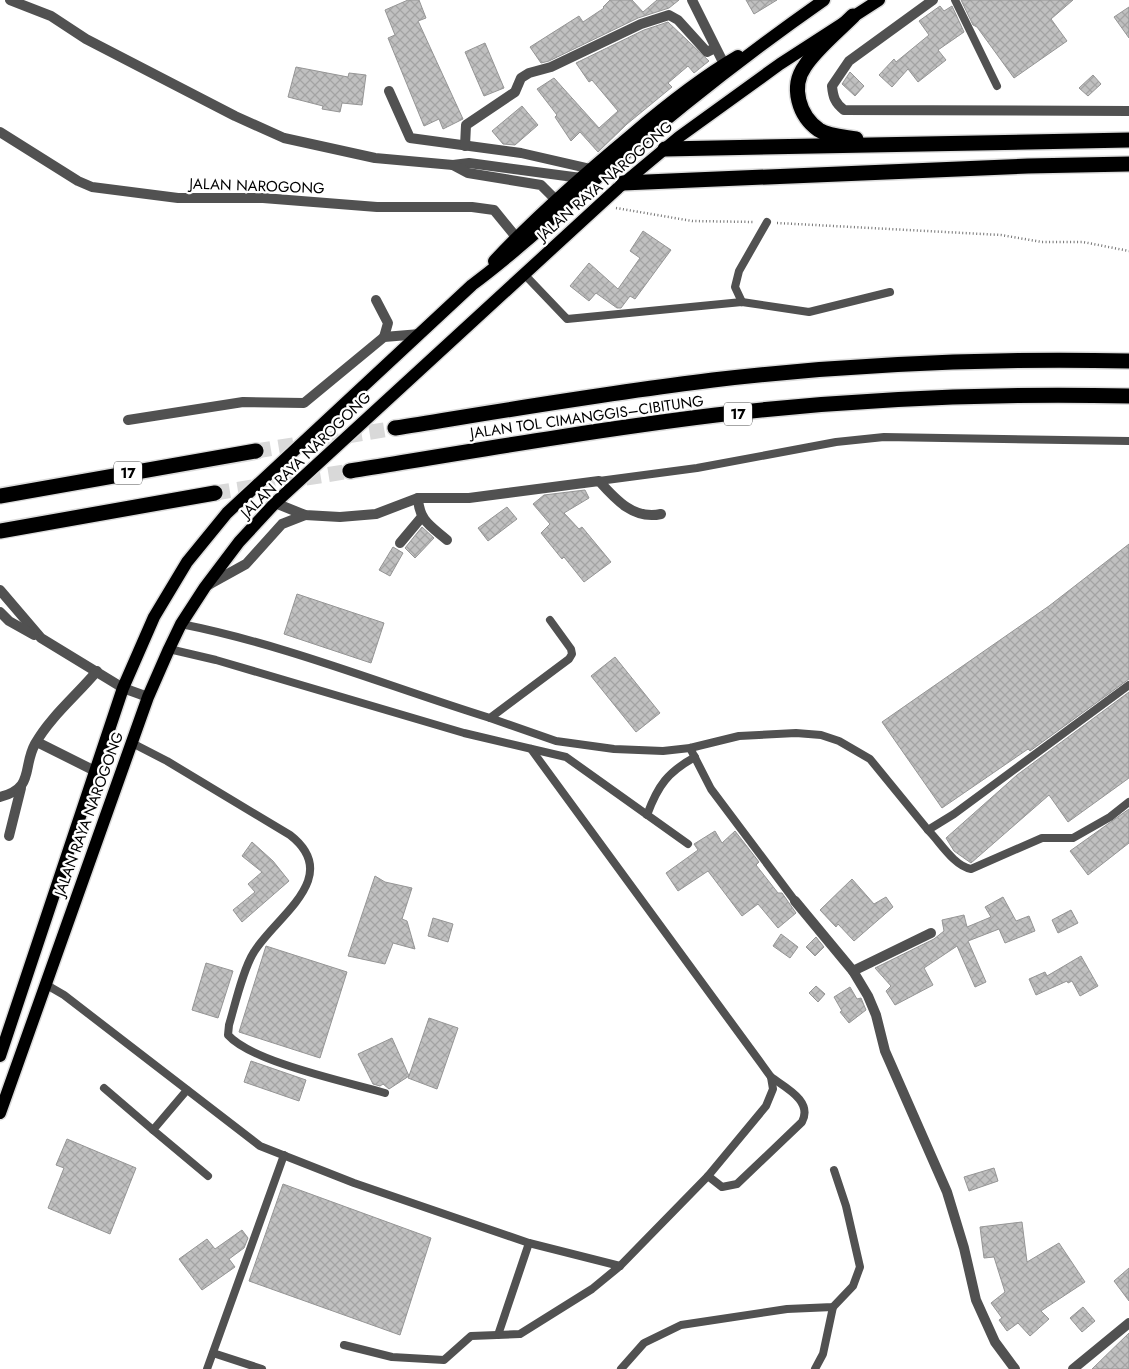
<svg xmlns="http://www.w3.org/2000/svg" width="1129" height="1369" viewBox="0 0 1129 1369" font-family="Jost,sans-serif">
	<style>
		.building { fill: url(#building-cross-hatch); stroke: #959595 }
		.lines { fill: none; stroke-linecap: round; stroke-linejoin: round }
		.motorway-tunnel { stroke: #d9d9d9; stroke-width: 15; stroke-dasharray: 15 8; stroke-linecap: butt }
		.primary-casing { stroke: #dbdbdb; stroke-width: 15 }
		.motorway-casing { stroke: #dbdbdb; stroke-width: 18 }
		.path { stroke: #737373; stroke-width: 2.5; stroke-dasharray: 1 2.5; stroke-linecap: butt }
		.service { stroke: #515151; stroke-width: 8 }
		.minor { stroke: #515151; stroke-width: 10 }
		.tertiary { stroke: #515151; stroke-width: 10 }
		.primary { stroke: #000; stroke-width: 12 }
		.motorway { stroke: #000; stroke-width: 15 }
		.labels { text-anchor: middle; stroke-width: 4.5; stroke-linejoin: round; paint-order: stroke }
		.shield { fill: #fff; stroke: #4c4c4c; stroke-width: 1 }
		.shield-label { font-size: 14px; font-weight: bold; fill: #000 }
		.street-label { font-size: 15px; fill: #000; stroke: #fff }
	</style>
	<defs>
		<pattern id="building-cross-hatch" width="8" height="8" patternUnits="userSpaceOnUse" patternTransform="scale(1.25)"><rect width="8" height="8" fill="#c0c0c0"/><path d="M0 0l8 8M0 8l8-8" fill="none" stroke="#a3a3a3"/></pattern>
	</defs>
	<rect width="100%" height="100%" fill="#fff"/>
	<!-- building -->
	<g class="building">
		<polygon points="408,0 419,0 426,18 418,21 463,119 443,129 439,119 424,126 388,38 395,35 385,10"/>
		<polygon points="610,0 632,0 643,12 657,0 679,0 669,8 638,18 549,61 541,63 530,47 579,16 583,22 604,8 603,7"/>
		<polygon points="746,0 777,0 754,14"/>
		<polygon points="961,0 1073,0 1051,19 1067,41 1014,78 977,27 973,25"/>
		<polygon points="940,6 944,11 952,6 964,32 938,50 946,60 918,82 908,69 892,87 879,75 894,59 896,62 929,35 919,21"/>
		<polygon points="1129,7 1129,38 1114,17"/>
		<polygon points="668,22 709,61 694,73 688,66 668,83 672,87 627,124 598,152 580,132 571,141 555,117 557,115 537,89 554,78 599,128 618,111 592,80 589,82 576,63 644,30"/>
		<polygon points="485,43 504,88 484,96 465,52"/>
		<polygon points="296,67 348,77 349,73 366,75 362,105 342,103 340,112 322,109 323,106 288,97"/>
		<polygon points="850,72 864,86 855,96 842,84"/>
		<polygon points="1093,75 1101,84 1088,96 1079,88"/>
		<polygon points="522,106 538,125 515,145 503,144 492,131"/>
		<polygon points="643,231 671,250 635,299 630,296 621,308 617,308 596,293 589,301 570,286 589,263 618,289 640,258 630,251"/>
		<polygon points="585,490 589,498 564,513 579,529 582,527 611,562 584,582 564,557 562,559 541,533 550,524 533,504 544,495"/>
		<polygon points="507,507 517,519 488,541 478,528"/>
		<polygon points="422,527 434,538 415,558 405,548"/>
		<polygon points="1129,544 1129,679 1030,751 1028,749 942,808 882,722 1049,606"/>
		<polygon points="393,547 403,553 390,576 379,570"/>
		<polygon points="297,594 384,623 371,663 284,634"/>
		<polygon points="615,657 660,713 636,732 591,676"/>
		<polygon points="1129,692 1129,778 1068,822 1049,795 971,863 954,851 946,838 1017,775"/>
		<polygon points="1129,809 1129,843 1088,875 1070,851"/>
		<polygon points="715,831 722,843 735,831 759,862 756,865 778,893 782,893 796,913 778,928 758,904 742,916 708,871 678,891 666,873 698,850 694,844"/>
		<polygon points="252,842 273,861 289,881 242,922 233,910 255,892 248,884 262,872 242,856"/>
		<polygon points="375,876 385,882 412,888 402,919 407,921 415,949 393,943 385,964 348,956"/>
		<polygon points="852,879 874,904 886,897 893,907 854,941 838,924 836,927 820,910"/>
		<polygon points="1003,897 1016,921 1029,916 1035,931 1005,943 999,929 968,941 986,982 975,987 957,946 924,968 933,985 895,1005 886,991 891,986 875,968 934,939 944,931 942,920 964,915 967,927 991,917 985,907"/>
		<polygon points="1071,910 1078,923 1058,933 1052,920"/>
		<polygon points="433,918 453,924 448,942 428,936"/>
		<polygon points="781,934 798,947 790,958 773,946"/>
		<polygon points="816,937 824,947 815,956 806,947"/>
		<polygon points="266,946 347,972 320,1058 239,1032"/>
		<polygon points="1081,956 1098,986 1080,996 1072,981 1068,983 1067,981 1036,995 1029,979 1045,972 1047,976"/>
		<polygon points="206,963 233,971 218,1018 192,1010"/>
		<polygon points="816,986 825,994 818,1002 809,993"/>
		<polygon points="850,987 857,999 861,998 866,1010 849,1023 840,1012 842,1011 834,997"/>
		<polygon points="429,1018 458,1028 437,1089 408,1078 409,1076 389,1089 383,1084 380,1086 373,1084 358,1054 392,1038 409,1076"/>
		<polygon points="251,1061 306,1080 299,1101 244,1082"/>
		<polygon points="67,1139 136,1168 110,1234 48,1208 64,1168 56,1165"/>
		<polygon points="994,1168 998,1181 969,1191 964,1177"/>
		<polygon points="283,1184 431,1238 400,1335 249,1281"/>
		<polygon points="1022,1222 1027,1262 1059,1243 1085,1282 1041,1311 1049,1319 1030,1336 1018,1323 1007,1331 999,1320 1002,1318 991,1303 1005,1292 994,1257 984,1258 980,1227"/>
		<polygon points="242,1230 248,1238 244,1248 229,1259 235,1267 202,1290 179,1259 207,1239 215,1249"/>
		<polygon points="1129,1268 1129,1301 1114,1281"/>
		<polygon points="1083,1307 1095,1321 1082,1332 1070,1318"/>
		<polygon points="1129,1333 1129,1369 1092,1369"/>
	</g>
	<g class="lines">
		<!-- motorway-tunnel -->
		<g class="motorway-tunnel">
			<polyline points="256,451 395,428"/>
			<polyline points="215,493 350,471"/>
		</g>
		<defs>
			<g id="primary">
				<path d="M494 261C536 216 584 174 631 135 665 106 700 78 738 56"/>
				<path d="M0 1056 123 688 154 617 187 562 227 513 472 285C519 250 561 210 605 171 675 111 748 53 824 0"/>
				<polyline points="0,1113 148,697 169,649 181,624 205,587 239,542 275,503 618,188 679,137 780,64 879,0"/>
			</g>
			<g id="motorway">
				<path d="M853 16C838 31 816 49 805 66 790 87 799 116 819 130 828 136 845 137 856 139"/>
				<polyline points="665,149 1129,140"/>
				<polyline points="623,183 1028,166 1129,164"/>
				<path d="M395 428C501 411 606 393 713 380 850 364 991 358 1129 361"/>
				<path d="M350 471C472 451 594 430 716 415 850 399 994 393 1129 396"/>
				<polyline points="0,496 256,451"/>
				<polyline points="0,531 215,493"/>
			</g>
		</defs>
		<!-- primary casing -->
		<use href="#primary" class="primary-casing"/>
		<!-- motorway casing -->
		<use href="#motorway" class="motorway-casing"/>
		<!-- path -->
		<g class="path">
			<polyline points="616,208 692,221 754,222"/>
			<polyline points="777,223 1001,235 1042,242 1083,242 1129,251"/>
		</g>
		<!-- service -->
		<g class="service">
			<polyline points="955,0 997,86"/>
			<polyline points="524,274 567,319 742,302 809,312 890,292"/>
			<polyline points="742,302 735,287 739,271 767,222"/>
			<polyline points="599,481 697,468 836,442 884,437 1129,441"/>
			<path d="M181 624C287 645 387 686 490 718L569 659 572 654 571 649 550 620"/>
			<polyline points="169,649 216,660 464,733 566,757 688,844"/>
			<polyline points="490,718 556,741 614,749 663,751 690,748 739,736 796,733 821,735 839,741 870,759 928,830 954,814 1129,685"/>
			<path d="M132 743 167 761 290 835C344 877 275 917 254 952 243 969 235 1005 229 1025L228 1035C252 1062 347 1082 385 1093"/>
			<polyline points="690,748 711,789 795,901"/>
			<path d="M647 815C658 785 668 772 695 757"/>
			<path d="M928 830C940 842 954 866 971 869L1042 838H1073L1110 817 1129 802"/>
			<polyline points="45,984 64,995 260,1146 354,1183 529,1243 620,1266"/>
			<polyline points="104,1088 153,1130"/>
			<polyline points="187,1090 153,1130 208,1176"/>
			<path d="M708 1176 722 1187 737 1184 802 1122C813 1101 786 1088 771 1077"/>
			<polyline points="498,1335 529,1243"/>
			<polyline points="344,1345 392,1357 444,1360 471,1336 520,1334 592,1289 620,1266 708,1176 766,1106 773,1089 771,1077 763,1066 531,749"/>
			<polyline points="213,1353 262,1369"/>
			<polyline points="207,1369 284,1155"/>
			<polyline points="621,1369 644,1343 681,1325 787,1309 833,1307 853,1286 860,1267 846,1206 834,1170"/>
			<polyline points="815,1369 823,1354 833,1307"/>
		</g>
		<!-- minor -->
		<g class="minor">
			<polyline points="692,0 724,64"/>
			<path d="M933 0 849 61 832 86C833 97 835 103 844 110L1129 111"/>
			<polyline points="389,91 410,138 521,153 591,169"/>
			<polyline points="0,132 78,181 92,187 178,198 263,198 377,207 472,207 494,210 516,237"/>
			<polyline points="465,146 466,125 515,92 521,78 529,73 551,67 641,24 669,15 678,20 707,52 715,48"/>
			<polyline points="376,300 388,323 384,337"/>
			<polyline points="128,420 243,402 304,403 384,337 420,334"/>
			<path d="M418 498C419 521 431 526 447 540"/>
			<path d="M275 503 305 515 340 517 376 514 418 498H469L599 481C616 500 634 520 661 514"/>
			<polyline points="400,543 421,518"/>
			<polyline points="208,585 246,564 282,524 305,515"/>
			<polyline points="0,590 41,638 123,688 148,697"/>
			<polyline points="0,612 9,621 34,635"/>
			<polyline points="37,742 95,771"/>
			<path d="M0 797C35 788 22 768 35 744 50 717 77 695 97 671"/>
			<polyline points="9,836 21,788"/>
			<polyline points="795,901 853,971 868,996 876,1015 885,1051 947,1192 964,1248 976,1300 995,1342 1015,1369"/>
			<polyline points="853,971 931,933"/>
			<polyline points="1073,1369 1129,1323"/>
		</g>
		<!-- tertiary -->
		<g class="tertiary">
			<polyline points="10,0 51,16 86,39 235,116 284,138 375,158 453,165 469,163 581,178"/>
			<polyline points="453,165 468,173 541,185 556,200"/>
		</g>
		<!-- primary -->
		<use href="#primary" class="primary"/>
		<!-- motorway -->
		<use href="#motorway" class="motorway"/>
	</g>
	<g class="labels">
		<!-- shield labels -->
		<g class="shield">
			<rect x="724" y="402.5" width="28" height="23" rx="4"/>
			<rect x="114" y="461.5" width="28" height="23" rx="4"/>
		</g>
		<g class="shield-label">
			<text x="738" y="419">17</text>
			<text x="128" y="478">17</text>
		</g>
		<!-- street labels -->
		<g class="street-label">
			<text transform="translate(605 181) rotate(-41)" y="5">JALAN RAYA NAROGONG</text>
			<text transform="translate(257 186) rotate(2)" y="5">JALAN NAROGONG</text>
			<text transform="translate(587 417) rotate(-8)" y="5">JALAN TOL CIMANGGIS–CIBITUNG</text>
			<text transform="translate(306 455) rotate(-44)" y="5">JALAN RAYA NAROGONG</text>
			<text transform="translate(89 814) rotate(-70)" y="5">JALAN RAYA NAROGONG</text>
		</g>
	</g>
</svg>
